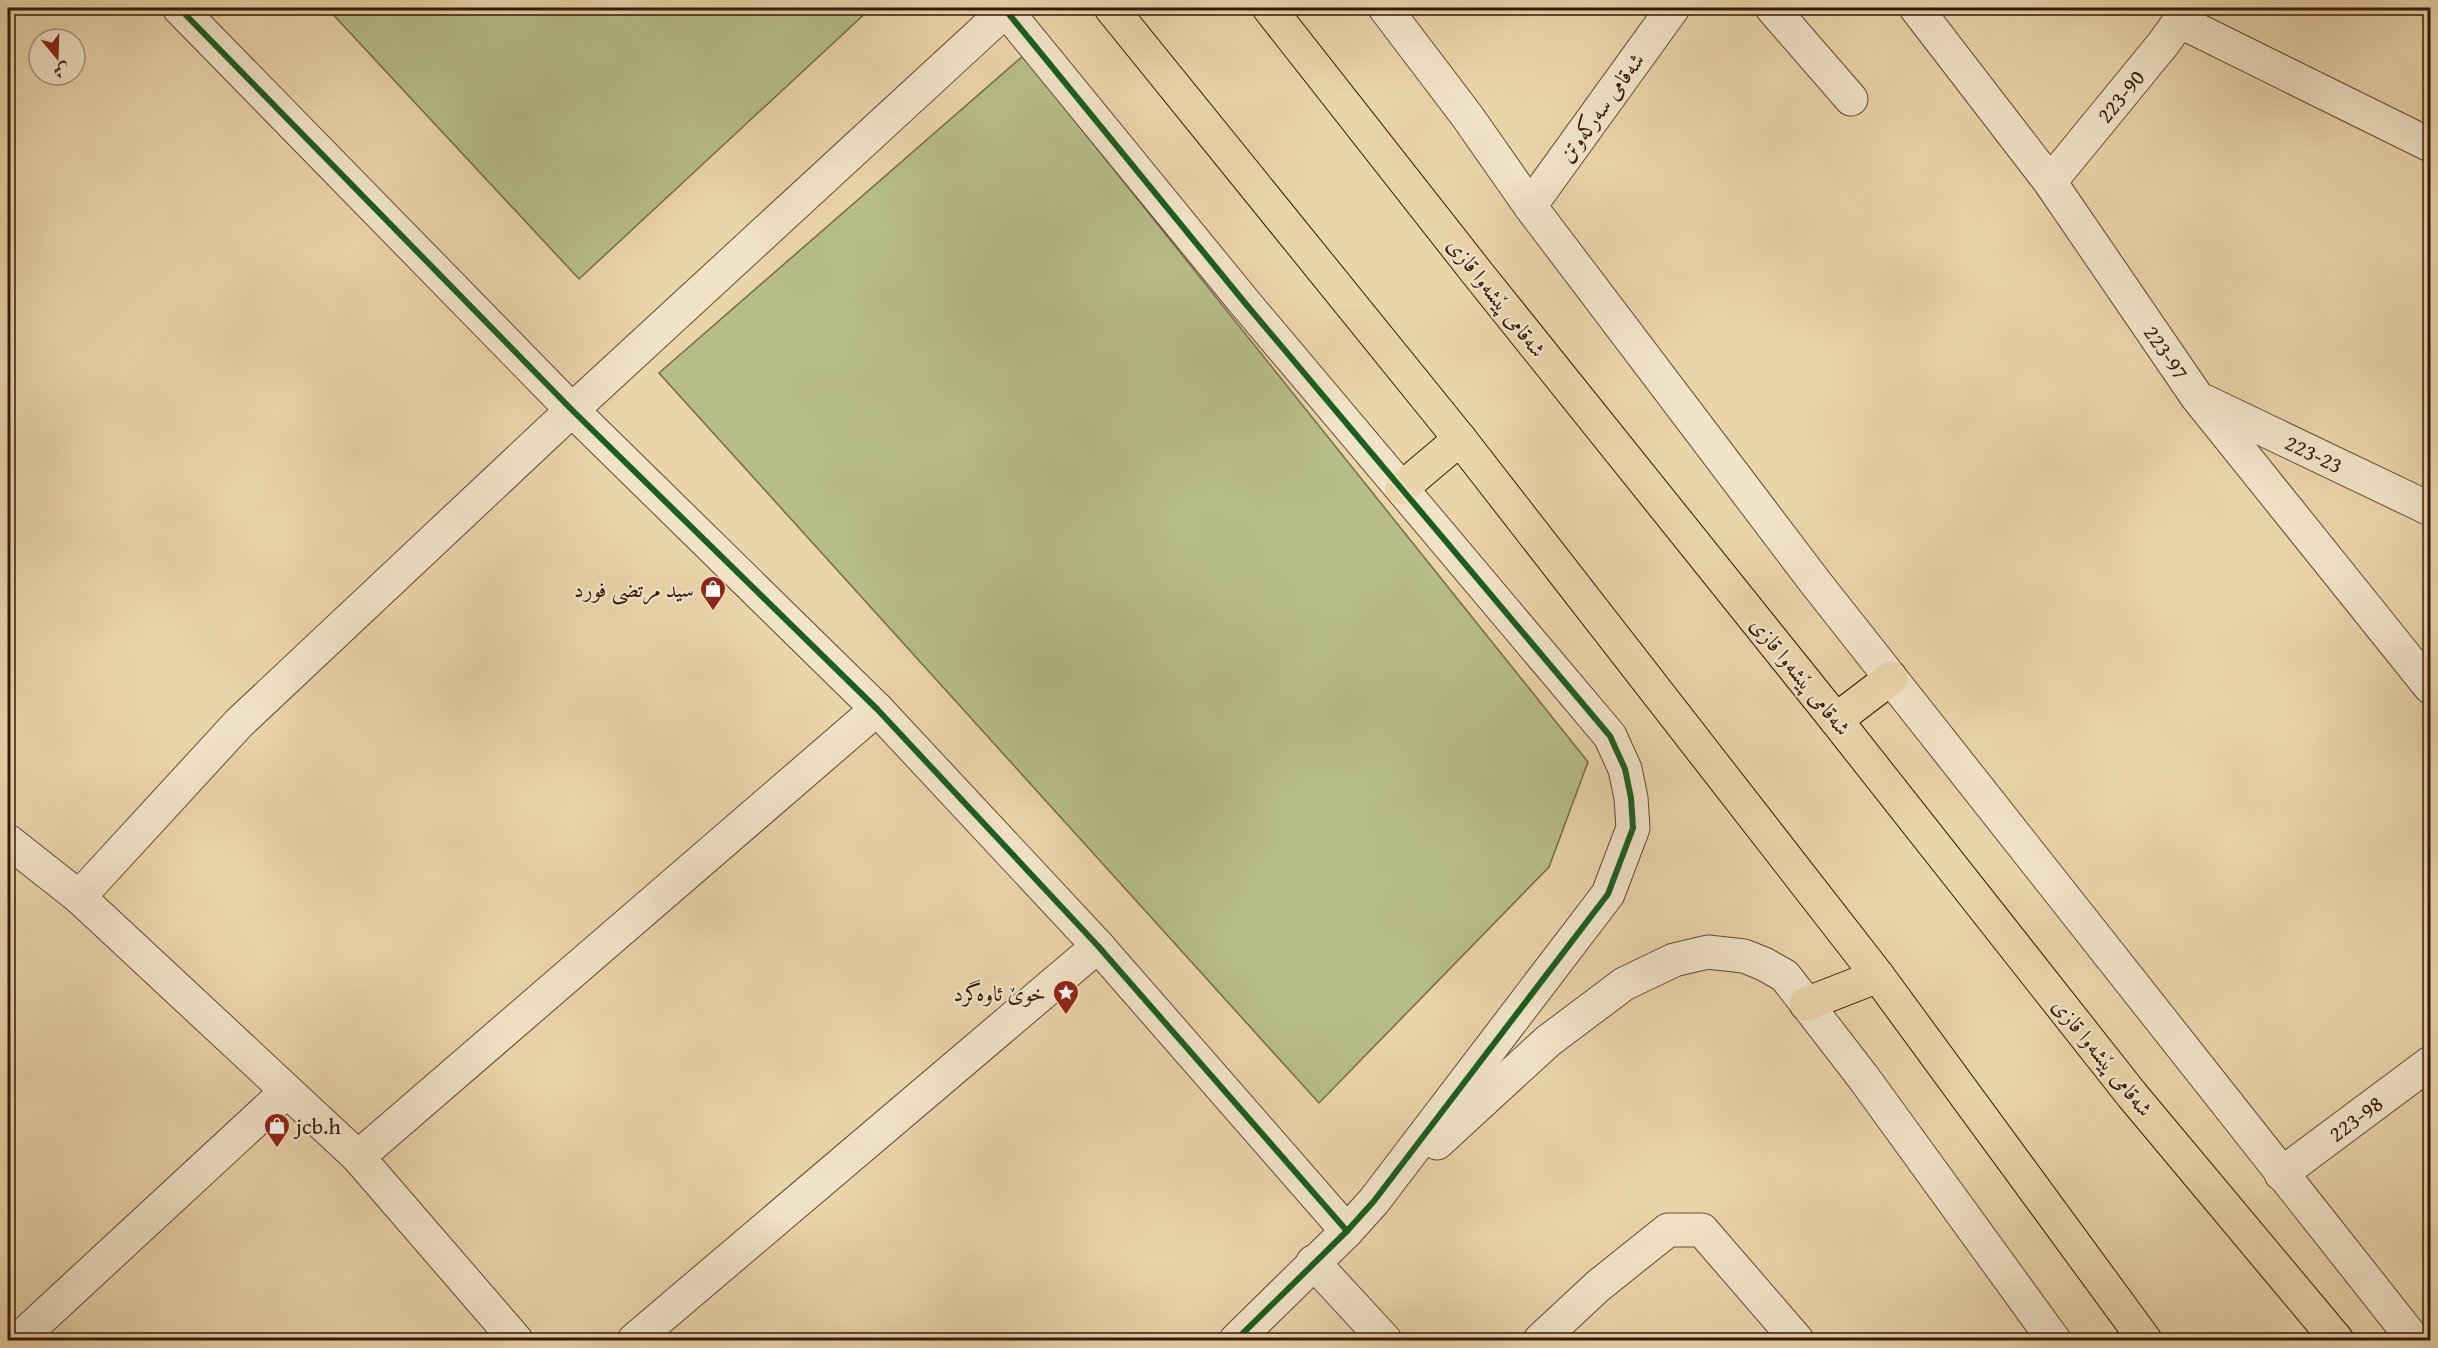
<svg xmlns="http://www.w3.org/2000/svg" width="2438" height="1348" viewBox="0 0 2438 1348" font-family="'Gentium Book Plus',Amiri,serif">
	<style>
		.green { fill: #b6bd88; stroke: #766a49; stroke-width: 1.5 }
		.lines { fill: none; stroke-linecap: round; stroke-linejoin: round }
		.minor-casing { stroke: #624732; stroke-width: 35 }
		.highway-casing { stroke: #35180a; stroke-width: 35 }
		.minor { stroke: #f1e3c8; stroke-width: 33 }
		.highway { stroke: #ead4aa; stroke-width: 33 }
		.cycleway-casing { stroke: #f1e3c8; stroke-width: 10 }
		.cycleway { stroke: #1b5e20; stroke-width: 6 }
		.labels { text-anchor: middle; stroke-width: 4.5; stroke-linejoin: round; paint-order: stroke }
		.street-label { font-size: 22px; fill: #35180a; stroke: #f1e3c8 }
		.poi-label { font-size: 22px; fill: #35180a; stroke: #f1e3c8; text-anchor: end }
	</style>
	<rect width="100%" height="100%" fill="#ead4aa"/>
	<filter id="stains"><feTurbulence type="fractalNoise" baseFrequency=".00333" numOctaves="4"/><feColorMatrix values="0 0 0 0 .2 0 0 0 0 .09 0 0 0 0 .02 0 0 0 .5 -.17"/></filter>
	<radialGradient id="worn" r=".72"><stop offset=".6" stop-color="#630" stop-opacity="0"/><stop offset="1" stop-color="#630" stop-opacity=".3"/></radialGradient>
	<!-- green -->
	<g class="green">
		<polygon points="327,8 871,8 579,279"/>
		<polygon points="1023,56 1588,762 1549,867 1319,1103 659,373"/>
	</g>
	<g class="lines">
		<defs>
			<g id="minor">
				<polyline points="179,8 572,410 877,709 1098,946 1347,1231"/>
				<polyline points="1004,8 1245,303 1610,736 1625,769 1631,798 1633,828 1608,894 1374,1201 1347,1231 1236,1340"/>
				<polyline points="1385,8 1467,116 1530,206 1815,582 2414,1340"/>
				<polyline points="1772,8 1851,99"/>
				<path id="s1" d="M1916 8 2050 182 2197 397 2430 687"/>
				<polyline points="2179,21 2430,145"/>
				<path id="s2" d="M2050 182 2163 44 2189 8"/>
				<polyline points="1530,206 1673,8"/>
				<path id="s3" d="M2204 401 2430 509"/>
				<polyline points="8,841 79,897 358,1157 516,1340"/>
				<polyline points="79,897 239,723 572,410 1006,10"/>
				<polyline points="1437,1143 1548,1041 1624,984 1674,960 1708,952 1744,956 1764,964 1785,976 1863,1077 2054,1340"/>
				<polyline points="358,1157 877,709"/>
				<path id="s4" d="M2281 1174 2430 1063"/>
				<polyline points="1313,1262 1385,1340"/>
				<polyline points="18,1340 287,1091"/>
				<polyline points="634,1340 1098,946"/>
				<polyline points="1540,1340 1598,1286 1668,1230 1702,1230 1797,1340"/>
			</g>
			<g id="highway">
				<polyline points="1111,8 1460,439 1878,976 2145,1340"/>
				<polyline points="1269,8 1478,274 1836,720 2132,1095 2337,1340"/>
				<polyline points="1402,488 1460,439"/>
				<polyline points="1836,720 1891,678"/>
				<polyline points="1806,1004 1878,976"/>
			</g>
		</defs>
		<!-- minor casing -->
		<use href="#minor" class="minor-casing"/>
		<!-- highway casing -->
		<use href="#highway" class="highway-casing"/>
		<!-- minor -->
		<use href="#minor" class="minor"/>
		<!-- highway -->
		<use href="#highway" class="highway"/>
		<defs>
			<g id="cycleway">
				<polyline points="179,8 572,410 877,709 1098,946 1347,1231"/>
				<polyline points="1004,8 1245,303 1610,736 1625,769 1631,798 1633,828 1608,894 1374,1201 1347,1231 1236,1340"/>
			</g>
		</defs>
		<!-- cycleway casing -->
		<use href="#cycleway" class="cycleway-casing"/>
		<!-- cycleway -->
		<use href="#cycleway" class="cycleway"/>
	</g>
	<!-- icons -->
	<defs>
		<symbol id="shop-pin" viewBox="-11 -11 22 30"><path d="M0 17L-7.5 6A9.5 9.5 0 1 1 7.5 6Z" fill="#8f2418" stroke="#f1e3c8"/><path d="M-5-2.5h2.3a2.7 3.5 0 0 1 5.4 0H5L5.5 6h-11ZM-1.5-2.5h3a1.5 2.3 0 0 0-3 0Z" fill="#fff"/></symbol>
		<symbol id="sight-pin" viewBox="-11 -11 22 30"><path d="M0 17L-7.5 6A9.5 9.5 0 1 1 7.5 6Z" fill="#8f2418" stroke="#f1e3c8"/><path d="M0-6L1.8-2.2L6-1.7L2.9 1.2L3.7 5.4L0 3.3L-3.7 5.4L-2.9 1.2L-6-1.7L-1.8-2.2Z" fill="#fff"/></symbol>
	</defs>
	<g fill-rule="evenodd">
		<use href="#shop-pin" x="698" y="574" width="30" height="40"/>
		<use href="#sight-pin" x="1051" y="978" width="30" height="40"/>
		<use href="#shop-pin" x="262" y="1111" width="30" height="40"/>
	</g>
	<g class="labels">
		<!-- street labels -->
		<g class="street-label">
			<text dy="8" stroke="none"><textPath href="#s2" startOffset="111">223-90</textPath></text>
			<text transform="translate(1601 107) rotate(-54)" y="8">شەقامی سەرکەوتن</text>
			<text transform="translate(1497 297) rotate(52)" y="8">شەقامی پێشەوا قازی</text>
			<text dy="8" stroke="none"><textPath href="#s1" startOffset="426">223-97</textPath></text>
			<text dy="8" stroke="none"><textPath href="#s3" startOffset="122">223-23</textPath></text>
			<text transform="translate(1801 676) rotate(51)" y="8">شەقامی پێشەوا قازی</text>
			<text transform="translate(2103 1057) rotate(51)" y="8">شەقامی پێشەوا قازی</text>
			<text dy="8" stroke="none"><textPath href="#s4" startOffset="93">223-98</textPath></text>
		</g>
		<!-- poi labels -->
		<g class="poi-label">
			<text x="694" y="597">سيد مرتضى فورد</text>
			<text x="1046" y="1001">خوێ ئاوەگرد</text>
			<text x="296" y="1134" text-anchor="start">jcb.h</text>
		</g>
	</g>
	<!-- margin -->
	<rect width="2438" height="1348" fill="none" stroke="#ead4aa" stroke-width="30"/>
	<rect x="9" y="9" width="2420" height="1330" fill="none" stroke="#35180a" stroke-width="3"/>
	<rect x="15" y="15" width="2408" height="1318" fill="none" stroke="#35180a" stroke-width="1.5"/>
	<!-- north arrow -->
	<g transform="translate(57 57) rotate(161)"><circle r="28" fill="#f1e3c8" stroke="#a6927c" stroke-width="1.5"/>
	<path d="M0-4.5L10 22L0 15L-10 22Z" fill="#8f2418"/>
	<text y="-9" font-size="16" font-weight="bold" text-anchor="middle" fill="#35180a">ش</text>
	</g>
	<rect width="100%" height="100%" filter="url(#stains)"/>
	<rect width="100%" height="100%" fill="url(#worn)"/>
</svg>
